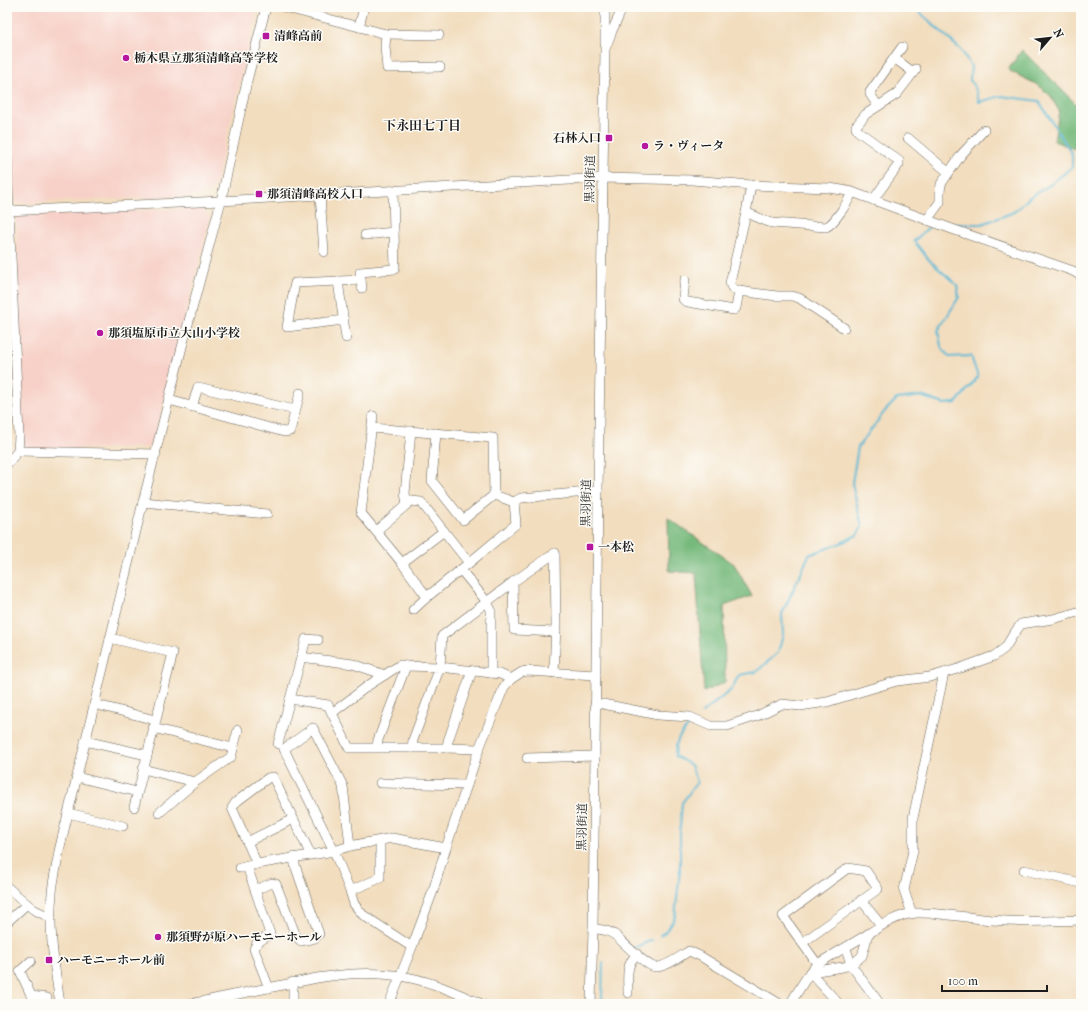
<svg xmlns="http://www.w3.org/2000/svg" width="1088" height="1011" viewBox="0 0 1088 1011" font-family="'IM FELL French Canon','Noto Serif JP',serif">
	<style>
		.built { fill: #f7d1c8 }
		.forest { fill: #76b97c; stroke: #496a4c }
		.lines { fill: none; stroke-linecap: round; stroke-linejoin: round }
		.stream { stroke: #58b8d6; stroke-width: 2 }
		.minor-casing { stroke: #676055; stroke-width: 10 }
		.minor { stroke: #fff; stroke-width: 9 }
		.poi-dot { fill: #b5179e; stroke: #fdfcf7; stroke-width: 1.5 }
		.labels { text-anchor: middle; stroke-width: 3; stroke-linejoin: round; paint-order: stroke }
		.poi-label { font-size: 12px; font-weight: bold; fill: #1c1c1c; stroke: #fdfcf7; text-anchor: start }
		.street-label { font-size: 12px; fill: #1c1c1c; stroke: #fdfcf7 }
		.neighbourhood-label { font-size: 13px; font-weight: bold; fill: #1c1c1c; stroke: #fdfcf7 }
	</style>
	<rect width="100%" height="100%" fill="#fdfcf7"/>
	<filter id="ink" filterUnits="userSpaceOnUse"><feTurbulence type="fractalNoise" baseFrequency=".025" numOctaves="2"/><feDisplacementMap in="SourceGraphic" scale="8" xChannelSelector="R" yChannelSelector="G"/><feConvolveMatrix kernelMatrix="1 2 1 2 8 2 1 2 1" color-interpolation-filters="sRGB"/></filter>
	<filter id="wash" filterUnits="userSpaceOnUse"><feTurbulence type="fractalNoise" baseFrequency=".012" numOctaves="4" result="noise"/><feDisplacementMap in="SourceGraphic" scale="16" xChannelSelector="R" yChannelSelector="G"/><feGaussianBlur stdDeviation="0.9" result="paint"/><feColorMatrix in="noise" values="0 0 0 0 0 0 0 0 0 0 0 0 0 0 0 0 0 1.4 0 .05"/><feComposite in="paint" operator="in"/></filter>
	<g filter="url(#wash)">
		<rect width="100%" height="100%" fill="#f2ddbe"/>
		<!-- built -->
		<g class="built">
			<polygon points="7,7 258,7 215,186 200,196 15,203 7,108"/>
			<polygon points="203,208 210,219 152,447 22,450 16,215"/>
		</g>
		<!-- forest -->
		<g class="forest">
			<polygon points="1022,50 1081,109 1081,140 1075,149 1054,141 1059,111 1050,95 1036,84 1008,70"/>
			<polygon points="668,518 734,564 752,596 724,606 725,682 704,692 696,573 669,571"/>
		</g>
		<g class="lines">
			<!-- stream -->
			<g class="stream">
				<polyline points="914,7 961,50 971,66 970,80 976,90 979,102 1001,96 1039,101 1072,154 1072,167 1050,185 1030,197 1014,212 982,224 950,224"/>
				<polyline points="702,713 731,690 739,675 756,672 778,653 783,635 782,614 809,555 841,543 857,535 862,527 852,483 858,447 885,411 897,399 921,396 944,404 956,403 978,377 971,356 949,357 941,346 938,331 959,297 957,285 929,260 914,241 929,227"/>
				<path d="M660 935 665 932 669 927 675 917 680 870V827L682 803 697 782 691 765 675 756C676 737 680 735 693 722"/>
				<polyline points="634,948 652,940"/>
				<polyline points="603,963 602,997 603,1004"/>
			</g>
		</g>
	</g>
	<g filter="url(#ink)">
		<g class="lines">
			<defs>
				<g id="minor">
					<polyline points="283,7 386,34 439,35"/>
					<polyline points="605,7 605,44"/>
					<polyline points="359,27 364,7"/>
					<polyline points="386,34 385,47 387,68 440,67"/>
					<polyline points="894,58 913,72"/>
					<polyline points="878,106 870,94 870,92 902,47"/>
					<polyline points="908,138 948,172"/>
					<polyline points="7,155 9,211 19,436 18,451 7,464"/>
					<path d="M751 185 746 213 730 283C731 289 734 289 739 291L777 296H792L799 298 844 328"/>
					<polyline points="320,195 324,252"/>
					<polyline points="873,200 899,164 899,161 858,131 856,128 856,126 866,114 897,94 916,69"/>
					<polyline points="7,211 221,201 602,178 692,180 751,185 829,188 842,190 852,192 952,229 1073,271 1081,276"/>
					<path d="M746 213C755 215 763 221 772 223L826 227C834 224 849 201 852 192"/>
					<polyline points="927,220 940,202 940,192 941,184 961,155 984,130"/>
					<polyline points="365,235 394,232"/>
					<polyline points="685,280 683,299 685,301 688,302 734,310 736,308 739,291"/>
					<polyline points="338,281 346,338"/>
					<polyline points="362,288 360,272 395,269 393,191"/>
					<polyline points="344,320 287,327 295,283 361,280"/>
					<polyline points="169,400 284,432 290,431 300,393"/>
					<polyline points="192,407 198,387 295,410"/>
					<polyline points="373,416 361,513 402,563 427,597"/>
					<polyline points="372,428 493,438 494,495"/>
					<polyline points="436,433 432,481 463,520 494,495 514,502"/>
					<polyline points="18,451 156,454"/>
					<polyline points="143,502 267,514"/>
					<polyline points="407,504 405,493 411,431"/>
					<polyline points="376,531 411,501 421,502 469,563"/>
					<polyline points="402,563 444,531"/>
					<polyline points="461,570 487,602 491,610 491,673"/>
					<polyline points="513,582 514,630 556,632"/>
					<polyline points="413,610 427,597 469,563 516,524 514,502 521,498 598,491"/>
					<polyline points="110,638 173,653 134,807"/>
					<polyline points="301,657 353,664 385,675"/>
					<polyline points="554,673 556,626 555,553"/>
					<polyline points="511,679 500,674 440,667 442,636 513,582 555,553"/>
					<polyline points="290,699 328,705 349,748 447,748 479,749"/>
					<polyline points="94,704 155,720"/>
					<polyline points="595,704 603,704 658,715 690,717 711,726 727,726 757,716 782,704 800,706 827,702 873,688 897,681 930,677 961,668 994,656 1005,648 1013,635 1021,624 1053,619 1081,611"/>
					<polyline points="332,713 369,685 400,665 406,666 440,667 413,740 412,748"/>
					<polyline points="153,728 233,748"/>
					<polyline points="85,741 147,755"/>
					<polyline points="278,744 306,639 318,640"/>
					<polyline points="377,747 378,740 406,666"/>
					<polyline points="447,748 448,741 472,671"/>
					<polyline points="527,758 595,756"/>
					<polyline points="143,769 195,782"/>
					<polyline points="77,777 137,792"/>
					<polyline points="380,783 467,785"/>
					<polyline points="68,813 123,826"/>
					<polyline points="159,813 195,782 231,757 238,730"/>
					<polyline points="247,842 293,819"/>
					<polyline points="257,864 232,808 236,802 268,778 273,777 308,849 309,855"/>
					<polyline points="247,866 270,934 257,943 254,949 269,988"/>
					<polyline points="240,868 257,864 334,851 350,846"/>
					<polyline points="1024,870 1081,883"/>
					<polyline points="7,887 33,909 51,918"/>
					<polyline points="255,890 272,883 276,884 296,936 301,941 315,938 319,934 295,865 294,857"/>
					<polyline points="350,891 380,878 380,841"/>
					<polyline points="861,900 881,925"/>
					<polyline points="912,914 904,890 913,851 913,818 944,673"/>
					<polyline points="7,922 27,904"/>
					<path d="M593 929C602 929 608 930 615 935 623 942 646 966 655 967 665 968 681 956 689 951L700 956 780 1004"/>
					<polyline points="802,943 878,889 866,871 848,868 783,916 818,965"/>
					<polyline points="412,947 363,915 354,904 350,891 334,851 284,749 313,728 343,786 350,846 392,838 446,848"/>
					<polyline points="846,948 851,965 880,1004"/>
					<polyline points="31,961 20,971 35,1004"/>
					<path d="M810 972 843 967 851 965 862 956 868 934C882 925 899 914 916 913 941 912 967 918 992 920 1022 923 1051 921 1081 920"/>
					<polyline points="810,972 839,1004"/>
					<polyline points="293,982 293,999 294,1004"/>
					<path d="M628 993C628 978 625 965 637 954"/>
					<polyline points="31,996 47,998"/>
					<polyline points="7,1002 8,1004"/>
					<path d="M60 1004C55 968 48 930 52 893 53 879 57 865 59 851L143 502 183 343 221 201 247 81 266 7"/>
					<path d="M190 1004 317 978C344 974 372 971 400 976 429 980 456 993 482 1004"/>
					<polyline points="389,1004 412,947 433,891 446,848 479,749 504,687 511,679 522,672 527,671 596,675"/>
					<polyline points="591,1004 593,929 598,491 605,49 612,31 623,7"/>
					<polyline points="790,1004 810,972 819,963 868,934"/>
					<polyline points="1081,1004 1081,1002"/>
				</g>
			</defs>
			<!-- minor casing -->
			<use href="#minor" class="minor-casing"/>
			<!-- minor -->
			<use href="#minor" class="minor"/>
		</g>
	</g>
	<!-- markers -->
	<g class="poi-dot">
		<rect x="262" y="32" width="8" height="8" rx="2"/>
		<circle cx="126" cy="58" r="4"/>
		<rect x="605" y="134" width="8" height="8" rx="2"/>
		<circle cx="645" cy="146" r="4"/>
		<rect x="255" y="190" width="8" height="8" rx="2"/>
		<circle cx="100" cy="333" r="4"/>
		<rect x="586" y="543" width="8" height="8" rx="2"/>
		<circle cx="158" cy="937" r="4"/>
		<rect x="45" y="956" width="8" height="8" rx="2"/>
	</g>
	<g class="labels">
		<!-- poi labels -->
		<g class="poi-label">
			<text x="274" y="40">清峰高前</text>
			<text x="134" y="62">栃木県立那須清峰高等学校</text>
			<text x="601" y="142" text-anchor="end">石林入口</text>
			<text x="653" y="150">ラ・ヴィータ</text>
			<text x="267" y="198">那須清峰高校入口</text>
			<text x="108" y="337">那須塩原市立大山小学校</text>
			<text x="598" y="551">一本松</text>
			<text x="166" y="941">那須野が原ハーモニーホール</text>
			<text x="57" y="964">ハーモニーホール前</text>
		</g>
		<!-- street labels -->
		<g class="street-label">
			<text transform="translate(590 179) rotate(-89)" y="4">黒羽街道</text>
			<text transform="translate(586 503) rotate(-89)" y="4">黒羽街道</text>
			<text transform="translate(582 827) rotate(-89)" y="4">黒羽街道</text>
		</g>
		<!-- neighbourhood labels -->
		<g class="neighbourhood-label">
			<text x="422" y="130">下永田七丁目</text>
		</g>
	</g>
	<!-- margin -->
	<rect width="1088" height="1011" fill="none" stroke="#fdfcf7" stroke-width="24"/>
	<!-- north arrow -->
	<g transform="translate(1050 38) rotate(62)" stroke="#fdfcf7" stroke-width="3" paint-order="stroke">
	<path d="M0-3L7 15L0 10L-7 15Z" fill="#1c1c1c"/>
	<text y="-6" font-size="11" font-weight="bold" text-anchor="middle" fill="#1c1c1c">N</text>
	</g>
	<!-- scale -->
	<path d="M942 985v6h105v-6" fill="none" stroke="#1c1c1c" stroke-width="2"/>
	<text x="948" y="985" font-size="12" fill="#1c1c1c" stroke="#fdfcf7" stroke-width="3" paint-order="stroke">100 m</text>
</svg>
